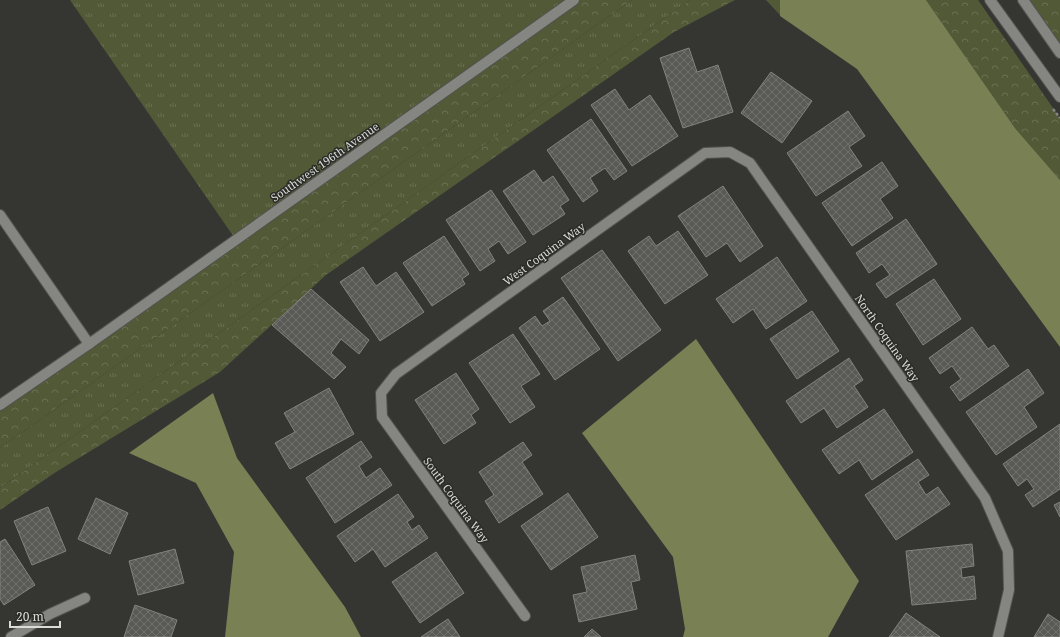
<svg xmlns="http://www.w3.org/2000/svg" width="1060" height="637" viewBox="0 0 1060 637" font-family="'Noto Serif',serif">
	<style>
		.grass { fill: url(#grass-tufts) }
		.forest { fill: url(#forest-crowns) }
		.water { fill: #788054 }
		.building { fill: url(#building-cross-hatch); stroke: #82837e }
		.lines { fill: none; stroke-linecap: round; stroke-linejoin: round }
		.minor-casing { stroke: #52534f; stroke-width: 12 }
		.tertiary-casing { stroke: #52534f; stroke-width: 12 }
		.path { stroke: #858683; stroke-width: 2.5; stroke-dasharray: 3 2; stroke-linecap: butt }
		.minor { stroke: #858681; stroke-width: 10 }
		.tertiary { stroke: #858681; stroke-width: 10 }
		.labels { text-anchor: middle; stroke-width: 3; stroke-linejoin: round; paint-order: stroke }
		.street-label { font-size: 11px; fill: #dbdcd9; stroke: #2b2c28 }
	</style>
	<defs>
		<pattern id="grass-tufts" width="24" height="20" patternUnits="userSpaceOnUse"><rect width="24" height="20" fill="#525936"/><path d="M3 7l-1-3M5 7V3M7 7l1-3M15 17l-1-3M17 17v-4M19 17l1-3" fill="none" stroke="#6a7052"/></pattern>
		<pattern id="forest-crowns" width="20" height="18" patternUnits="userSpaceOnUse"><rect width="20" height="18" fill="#525936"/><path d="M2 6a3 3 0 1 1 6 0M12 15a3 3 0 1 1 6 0" fill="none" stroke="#6a7052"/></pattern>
		<pattern id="building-cross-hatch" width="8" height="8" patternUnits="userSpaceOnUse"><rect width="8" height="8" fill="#595a55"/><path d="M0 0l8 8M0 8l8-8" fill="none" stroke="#70716d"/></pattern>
	</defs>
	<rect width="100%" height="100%" fill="#353632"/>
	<!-- grass -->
	<g class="grass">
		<polygon points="70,0 574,0 236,240"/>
		<polygon points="632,0 690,0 0,488 0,448"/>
	</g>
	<!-- forest -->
	<g class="forest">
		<polygon points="574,0 632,0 0,448 0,405"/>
		<polygon points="690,0 735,0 674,32 326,275 220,372 56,472 0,510 0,488"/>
		<polygon points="766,0 780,0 780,16 780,15"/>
		<polygon points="926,0 978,0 1060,118 1060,180 1015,128"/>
		<polygon points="1023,0 1060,0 1060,53"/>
	</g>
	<!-- water -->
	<g class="water">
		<polygon points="780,0 926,0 1015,128 1060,180 1060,347 857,69 780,16"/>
		<polygon points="696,339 859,581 828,637 683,637 685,629 673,557 582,433"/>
		<polygon points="213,393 237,458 345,607 361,637 225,637 234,552 196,483 129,453"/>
	</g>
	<!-- building -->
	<g class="building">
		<polygon points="689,48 697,72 718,65 733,112 683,128 660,58"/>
		<polygon points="771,72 812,101 782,143 741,113"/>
		<polygon points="615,89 629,110 650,95 678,136 632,166 591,105"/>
		<polygon points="848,111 865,136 849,147 862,166 816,196 787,153"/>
		<polygon points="591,119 627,171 614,180 605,168 590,178 598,191 583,202 547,150"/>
		<polygon points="882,162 898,186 880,199 893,218 852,246 822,203"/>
		<polygon points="534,170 543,183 553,176 569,200 560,206 565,214 533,235 503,191"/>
		<polygon points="723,186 763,246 740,262 727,243 706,257 678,216"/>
		<polygon points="491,190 526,242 508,254 499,241 488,249 495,261 480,271 446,220"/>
		<polygon points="906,219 937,264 886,298 876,284 890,275 882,264 869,273 856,253"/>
		<polygon points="678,231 708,275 665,304 628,251 649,236 656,246"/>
		<polygon points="444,236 469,274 462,279 465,284 432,306 403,263"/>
		<polygon points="602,250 661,330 618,361 561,278"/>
		<polygon points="777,257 807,301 766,329 753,309 733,323 716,299"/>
		<polygon points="363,267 376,286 396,272 424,312 380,341 340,282"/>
		<polygon points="934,279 961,319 923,345 896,304"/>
		<polygon points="311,289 369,340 359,354 341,339 331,353 346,367 334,379 272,325"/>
		<polygon points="563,297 600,349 555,380 519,328 535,316 542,326 550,321 543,311"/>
		<polygon points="812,311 839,351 797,379 770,339"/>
		<polygon points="972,327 988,349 994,345 1009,366 960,401 950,387 961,379 952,366 940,374 929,358"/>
		<polygon points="513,334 540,374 521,386 535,407 510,423 469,363"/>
		<polygon points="849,358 863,380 854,386 868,407 837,428 824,408 801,423 786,401"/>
		<polygon points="1028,369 1044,393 1024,407 1037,427 996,455 966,412"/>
		<polygon points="456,373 479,409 471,415 476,423 444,444 415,400"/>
		<polygon points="329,388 354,434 290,469 275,443 295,432 284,413"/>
		<polygon points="884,409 913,452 872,480 859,460 839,474 822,450"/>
		<polygon points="1060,424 1060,489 1033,507 1025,495 1034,489 1027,479 1018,486 1003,464"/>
		<polygon points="361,441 372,457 359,466 366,478 380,468 392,485 335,523 306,478"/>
		<polygon points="523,442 532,455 522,462 543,494 499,523 485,501 494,495 479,472"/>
		<polygon points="918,459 929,475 918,482 926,495 938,487 950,504 896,540 865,495"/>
		<polygon points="568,493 598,537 551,570 521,526"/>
		<polygon points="398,494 414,517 407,522 412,530 419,525 428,538 385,567 373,549 355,562 337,536"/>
		<polygon points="96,498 128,513 110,554 78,539"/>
		<polygon points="1060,502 1060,517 1054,505"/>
		<polygon points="48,507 66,551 32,565 14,521"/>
		<polygon points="5,539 35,585 4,605 0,599 0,542"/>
		<polygon points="972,544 974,566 961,568 962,578 974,576 976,599 912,605 906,551"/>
		<polygon points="175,549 184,583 138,595 129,561"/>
		<polygon points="436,552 464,593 420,623 392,582"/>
		<polygon points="635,555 640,580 631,582 637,609 579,622 573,595 587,592 581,567"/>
		<polygon points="135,605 177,620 171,637 124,637"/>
		<polygon points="906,613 940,637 889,637"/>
		<polygon points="1048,614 1060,622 1060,637 1034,637"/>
		<polygon points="448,619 460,637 421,637"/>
		<polygon points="592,629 601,637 584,637"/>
	</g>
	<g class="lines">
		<defs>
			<g id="minor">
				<polyline points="0,215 89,344"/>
				<polyline points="0,405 89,344 574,0"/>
				<polyline points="525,616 382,417 381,393 396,374 705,153 730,152 750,163 985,498 1008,551 1009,590 998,637"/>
				<polyline points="11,637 50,614 85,598"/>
			</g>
			<g id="tertiary">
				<polyline points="990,0 1060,97"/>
				<polyline points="1023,0 1060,53"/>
			</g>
		</defs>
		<!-- minor casing -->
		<use href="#minor" class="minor-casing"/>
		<!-- tertiary casing -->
		<use href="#tertiary" class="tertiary-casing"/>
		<!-- path -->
		<polyline class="path" points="1053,109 1060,118"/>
		<!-- minor -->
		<use href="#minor" class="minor"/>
		<!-- tertiary -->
		<use href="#tertiary" class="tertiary"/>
	</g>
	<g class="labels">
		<!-- street labels -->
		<g class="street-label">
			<text transform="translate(325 162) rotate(-35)" y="4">Southwest 196th Avenue</text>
			<text transform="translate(544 254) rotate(-36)" y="4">West Coquina Way</text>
			<text transform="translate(887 338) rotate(55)" y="4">North Coquina Way</text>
			<text transform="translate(456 500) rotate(54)" y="4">South Coquina Way</text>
		</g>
	</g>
	<!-- scale -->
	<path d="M10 621v6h50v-6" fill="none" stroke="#dbdcd9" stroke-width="2"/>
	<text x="16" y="621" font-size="12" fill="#dbdcd9" stroke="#2b2c28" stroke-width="3" paint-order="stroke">20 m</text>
</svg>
